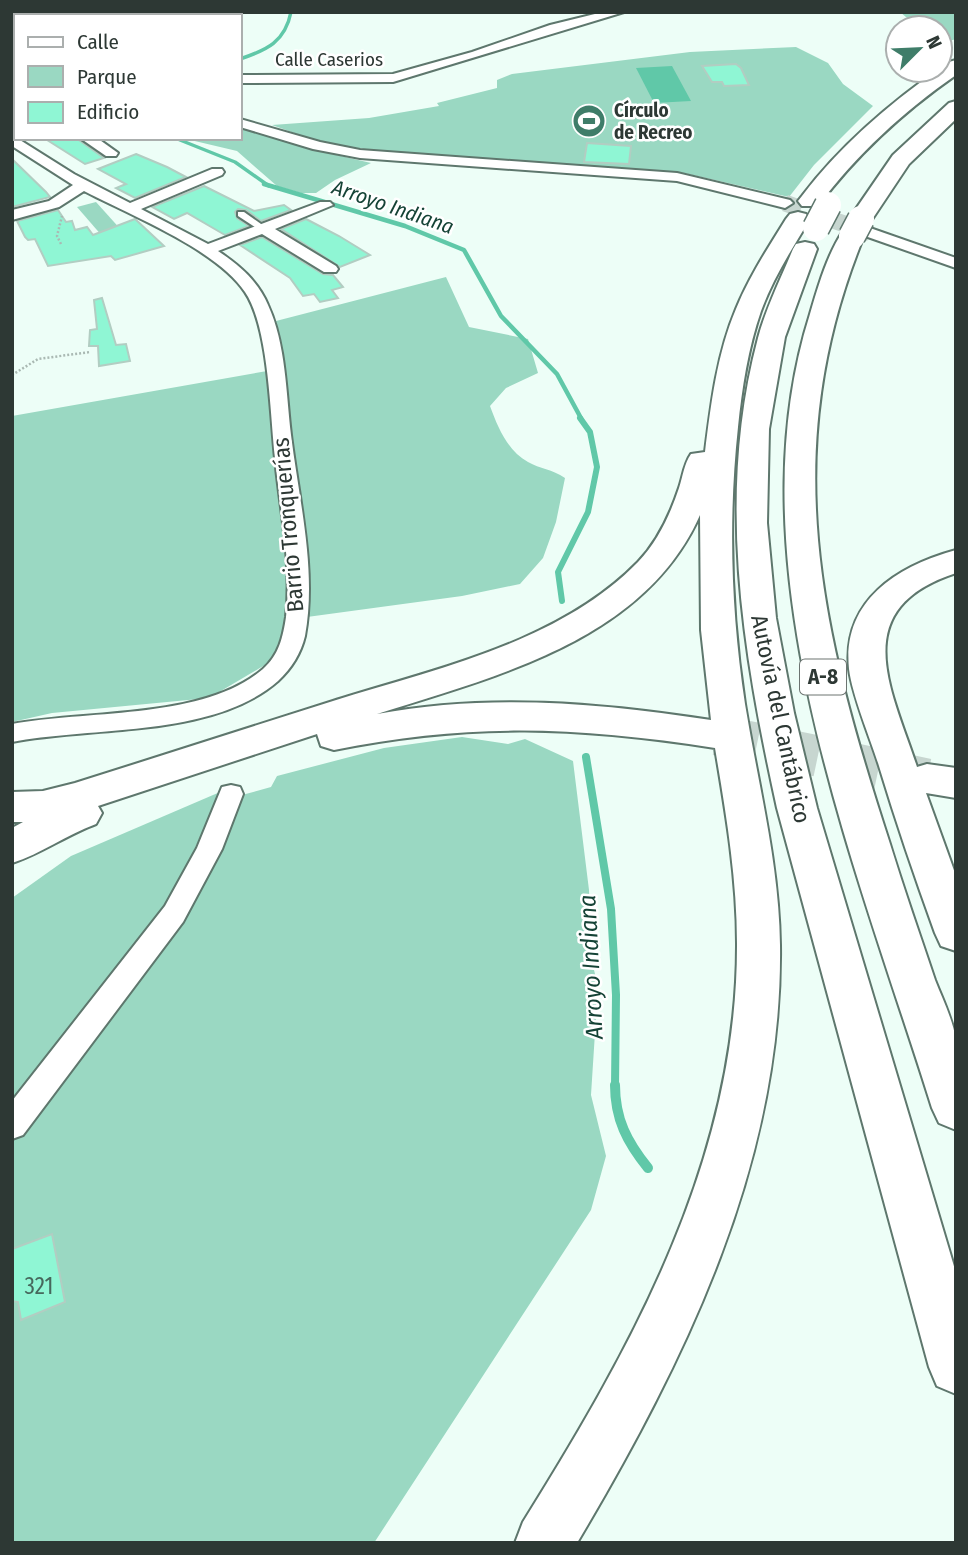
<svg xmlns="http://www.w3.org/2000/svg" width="968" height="1555" viewBox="0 0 968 1555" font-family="'Fira Sans Condensed',sans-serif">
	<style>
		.green { fill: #9ad8c2 }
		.water { fill: #60c8a8 }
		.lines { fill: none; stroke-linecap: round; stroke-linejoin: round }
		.stream-far4 { stroke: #60c8a8; stroke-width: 3.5 }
		.stream-far3 { stroke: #60c8a8; stroke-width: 4.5 }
		.stream-far2 { stroke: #60c8a8; stroke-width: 6 }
		.stream-far1 { stroke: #60c8a8; stroke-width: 8 }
		.stream { stroke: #60c8a8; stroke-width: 10 }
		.building { fill: #8ff6d4; stroke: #b2cdc2; stroke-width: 2 }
		.street-tunnel { stroke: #c7d6d0; stroke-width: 17; stroke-dasharray: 17 8; stroke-linecap: butt }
		.highway-tunnel { stroke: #c7d6d0; stroke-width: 41; stroke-dasharray: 41 21; stroke-linecap: butt }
		.lane-casing { stroke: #5e776d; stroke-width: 4 }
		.street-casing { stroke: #5e776d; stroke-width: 4 }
		.primary-casing { stroke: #5e776d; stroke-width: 4 }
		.highway-casing { stroke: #5e776d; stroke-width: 4 }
		.path { stroke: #aab9b3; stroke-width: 2.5; stroke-dasharray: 2 2; stroke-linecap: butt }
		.lane { fill: #fff; fill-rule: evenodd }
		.street { fill: #fff; fill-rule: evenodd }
		.primary { fill: #fff; fill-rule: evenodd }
		.highway { fill: #fff; fill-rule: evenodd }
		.highway-bridge-casing { stroke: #5e776d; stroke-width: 29; stroke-linecap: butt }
		.highway-bridge { stroke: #fff; stroke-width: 26 }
		.labels { text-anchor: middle; stroke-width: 5; stroke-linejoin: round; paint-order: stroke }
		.far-street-label { font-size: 19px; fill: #2d3834; stroke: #fff }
		.far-poi-label { font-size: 19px; font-weight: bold; fill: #2d3834; stroke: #fff; text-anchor: start }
		.far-water-label { font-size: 21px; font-style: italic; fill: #154336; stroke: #fff }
		.shield { fill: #fff; stroke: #6c7471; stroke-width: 2 }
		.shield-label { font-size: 21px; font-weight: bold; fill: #2d3834 }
		.street-label { font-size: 23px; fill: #2d3834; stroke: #fff }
		.near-number-label { font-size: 23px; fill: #46685c }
		.water-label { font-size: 24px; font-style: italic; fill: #154336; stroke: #fff }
	</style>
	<rect width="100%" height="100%" fill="#edfef7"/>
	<!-- green -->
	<g class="green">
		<polygon points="900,12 956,12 956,39 940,44 940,28 919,28"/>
		<polygon points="796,47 828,63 843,84 873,106 814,165 789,197 684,173 396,153 325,144 272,125 369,118 439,106 437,103 497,88 497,80 512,74 690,52"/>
		<polygon points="246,128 315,150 371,163 335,180 316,193 301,193 277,186 237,151 182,138 240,138 240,129"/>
		<polygon points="96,202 123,232 103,237 77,207"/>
		<path d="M446 277 469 327 528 339 538 373 506 388 490 406C498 428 508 451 528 462 540 469 552 469 565 478L556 522 543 558 520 584 462 596 307 617 276 321Z"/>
		<polygon points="267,371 290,615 280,656 209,698 52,713 12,722 12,416"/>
		<polygon points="462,737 508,744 525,739 573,761 589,890 591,958 598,986 591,1095 606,1156 591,1210 374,1543 12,1543 12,1140 183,913 242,795 271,787 277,776 384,748"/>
		<polygon points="220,792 170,905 12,1099 12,898 71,856"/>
	</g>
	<!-- water -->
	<polygon class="water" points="672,66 691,101 654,103 636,68"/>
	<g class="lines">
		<!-- stream-far4 -->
		<g class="stream-far4">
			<path d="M240 59C267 50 285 42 291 12"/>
			<polyline points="175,138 235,162 269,186"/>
		</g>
		<!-- stream-far3 -->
		<polyline class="stream-far3" points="264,184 405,226 464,250 501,316 557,374 582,420"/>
		<!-- stream-far2 -->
		<polyline class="stream-far2" points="562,601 558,572 588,512 597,467 590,432 580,418"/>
		<!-- stream-far1 -->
		<polyline class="stream-far1" points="586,757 611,909 616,995 615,1087"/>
		<!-- stream -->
		<path class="stream" d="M615 1085C615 1119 627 1142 648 1168"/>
	</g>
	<!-- building -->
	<g class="building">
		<polygon points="736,64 741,68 749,85 724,86 722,82 712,82 702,66"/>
		<polygon points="44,138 76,138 104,158 85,164"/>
		<polygon points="587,143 631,146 629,164 584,162"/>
		<polygon points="136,154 167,167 186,177 135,198 116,188 126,184 98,169"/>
		<polygon points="12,159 46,192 50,197 12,207"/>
		<polygon points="204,186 254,211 284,205 291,210 261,221 246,210 238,209 235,212 237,218 249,226 225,235 187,213 174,219 152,207"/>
		<polygon points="58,210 66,222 72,221 75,230 87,227 93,235 135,219 164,246 115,260 111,256 48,266 35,239 28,240 25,237 17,221"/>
		<polygon points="306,219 339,236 370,255 340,267 281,229"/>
		<polygon points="262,237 323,274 333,275 343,287 332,290 338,298 320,302 314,294 303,296 290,278 240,245"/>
		<polygon points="102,298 116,345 126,344 130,361 99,366 98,346 89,346 90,330 97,329 94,300"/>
		<polygon points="52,1234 65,1302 21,1320 18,1302 12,1301 12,1249"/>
	</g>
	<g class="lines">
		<!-- street-tunnel -->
		<polyline class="street-tunnel" points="785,203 870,233"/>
		<!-- highway-tunnel -->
		<polyline class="highway-tunnel" points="717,735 927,779"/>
		<defs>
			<polygon id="lane" points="238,212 244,212 268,229 261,231 238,216"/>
			<g id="street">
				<polygon points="12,12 32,12 39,16 12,16"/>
				<polygon points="108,12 127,12 122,16 103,16"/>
				<polygon points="603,12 624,12 393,82 240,83 240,75 393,74 472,52 550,25"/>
				<rect x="12" y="105" width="4" height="8"/>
				<polygon points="240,119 320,142 360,150 677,173 790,200 793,203 785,208 677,181 360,158 313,149 240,127"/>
				<path d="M12 135 74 174 130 203 212 169H222L224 172 222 175 141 209 208 244 320 202H330L333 205 275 229 336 266 338 269 336 272H324L262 234 218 251C239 265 258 281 268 305 286 344 286 393 291 435 299 500 317 571 305 636 301 653 291 669 278 681 213 738 94 726 12 742V724C87 710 204 720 263 669 279 655 283 637 286 617 292 564 280 510 275 458 270 414 269 327 245 292 216 249 130 215 84 191L59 207 12 220V210L49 201 73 185 12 146Z"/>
				<polygon points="80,138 97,138 118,153 116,156 106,156"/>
				<polygon points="870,228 956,258 956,268 865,236 862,233 865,230"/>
				<polygon points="231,785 240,787 243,794 222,849 183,922 23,1135 12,1139 12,1101 165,906 197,848 222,787"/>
			</g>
			<g id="primary">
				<polygon points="149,12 178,12 176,16 147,16"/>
				<polygon points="16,50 16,62 12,63 12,51"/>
			</g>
			<g id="highway">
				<path d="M956 60V75C903 112 857 154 818 206H802L798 201 802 196C843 142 895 99 949 62Z"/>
				<polygon points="956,101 956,119 909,164 869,224 861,226 853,224 849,219 893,155 949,103"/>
				<path d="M798 212 806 214 810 219C792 249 773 278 761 311 748 348 742 388 738 427 728 520 731 612 745 704 758 784 779 863 780 945 783 1162 685 1361 577 1543H515L523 1522C633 1346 738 1158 737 943 737 878 726 813 715 748 578 727 472 722 334 750L321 746 317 734 98 806 102 813 96 824C66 835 41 854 12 863V828L23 822H12V792L43 791 75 783C161 756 247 728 333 701 437 668 559 643 638 562 658 541 670 515 679 488 683 476 684 464 691 454L705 452C711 404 717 354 736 309 749 277 768 248 786 219L790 214ZM700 515 701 630 711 720C601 703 488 693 377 714 496 676 644 641 700 515Z"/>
				<path d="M852 229 861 231 864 236C776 451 821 632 890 844 904 890 920 935 935 980 942 998 953 1020 956 1040 959 1069 956 1100 956 1130L939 1123 932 1108C857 867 730 566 810 314 818 287 827 255 843 231Z"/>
				<path d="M805 242 814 244 817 249 785 337 769 429 767 523 776 618 794 713 817 808 956 1273V1394L937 1386 929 1367 777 808C743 653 716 495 758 338 766 308 781 278 793 249L796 244Z"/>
				<path d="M956 550V573C846 609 891 688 917 767L927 764 956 768V798L926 793 956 876V951L941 946 935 933C915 878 896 822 879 766 871 740 852 695 849 669 842 600 898 566 956 550Z"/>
			</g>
		</defs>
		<!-- lane casing -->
		<use href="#lane" class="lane-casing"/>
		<!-- street casing -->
		<use href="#street" class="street-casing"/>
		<!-- primary casing -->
		<use href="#primary" class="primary-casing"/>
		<!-- highway casing -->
		<use href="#highway" class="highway-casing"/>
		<!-- path -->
		<g class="path">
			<polyline points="61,244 57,236 62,216"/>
			<polyline points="12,375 38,359 90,352"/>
		</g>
		<!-- lane -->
		<use href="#lane" class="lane"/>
		<!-- street -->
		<use href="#street" class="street"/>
		<!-- primary -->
		<use href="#primary" class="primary"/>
		<!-- highway -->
		<use href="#highway" class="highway"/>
		<defs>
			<g id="highway-bridge">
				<polyline points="816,228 828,205"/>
				<polyline points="852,236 861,219"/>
			</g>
		</defs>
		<!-- highway-bridge casing -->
		<use href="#highway-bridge" class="highway-bridge-casing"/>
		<!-- highway-bridge -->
		<use href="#highway-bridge" class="highway-bridge"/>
	</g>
	<!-- icons -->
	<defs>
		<symbol id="stadium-disc" viewBox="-11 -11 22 22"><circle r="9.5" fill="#3f7d69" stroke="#fff"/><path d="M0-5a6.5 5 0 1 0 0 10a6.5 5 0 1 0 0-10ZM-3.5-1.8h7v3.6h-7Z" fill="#fff"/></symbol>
	</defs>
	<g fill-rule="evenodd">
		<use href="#stadium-disc" x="570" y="102" width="38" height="38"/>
	</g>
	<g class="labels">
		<!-- far-street labels -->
		<g class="far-street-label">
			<text x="329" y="66">Calle Caserios</text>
		</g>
		<!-- far-poi labels -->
		<g class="far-poi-label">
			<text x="614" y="117">Círculo<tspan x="614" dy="22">de Recreo</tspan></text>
		</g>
		<!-- far-water labels -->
		<g class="far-water-label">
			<text transform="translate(393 207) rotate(19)" y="7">Arroyo Indiana</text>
		</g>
		<!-- shield labels -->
		<rect class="shield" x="800" y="659.5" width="46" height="35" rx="5"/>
		<g class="shield-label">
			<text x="823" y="684">A-8</text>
		</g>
		<!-- street labels -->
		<g class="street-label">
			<text transform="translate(288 525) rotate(-95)" y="8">Barrio Tronquerías</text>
			<text transform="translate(781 719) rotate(78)" y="8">Autovía del Cantábrico</text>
		</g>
		<!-- near-number labels -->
		<g class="near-number-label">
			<text x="39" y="1294">321</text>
		</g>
		<!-- water labels -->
		<g class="water-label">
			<text transform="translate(591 967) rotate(-93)" y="8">Arroyo Indiana</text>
		</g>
	</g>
	<!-- border -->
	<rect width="968" height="1555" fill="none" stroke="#2d3834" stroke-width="28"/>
	<!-- legend -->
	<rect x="14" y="14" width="228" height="126" fill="#ffffff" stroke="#abafae" stroke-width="2"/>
	<rect x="28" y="37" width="35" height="10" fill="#ffffff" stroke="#abafae" stroke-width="2"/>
	<text x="77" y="49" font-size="21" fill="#2d3834">Calle</text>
	<rect x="28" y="66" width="35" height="21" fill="#9ad8c2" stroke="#abafae" stroke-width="2"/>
	<text x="77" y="84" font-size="21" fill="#2d3834">Parque</text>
	<rect x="28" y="102" width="35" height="21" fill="#8ff6d4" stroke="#abafae" stroke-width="2"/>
	<text x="77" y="119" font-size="21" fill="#2d3834">Edificio</text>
	<!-- north arrow -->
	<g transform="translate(919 49) rotate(66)"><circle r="33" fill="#ffffff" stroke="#abafae" stroke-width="2"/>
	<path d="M0-5L12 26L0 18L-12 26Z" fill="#3f7d69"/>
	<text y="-10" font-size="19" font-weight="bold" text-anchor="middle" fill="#2d3834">N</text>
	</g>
</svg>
